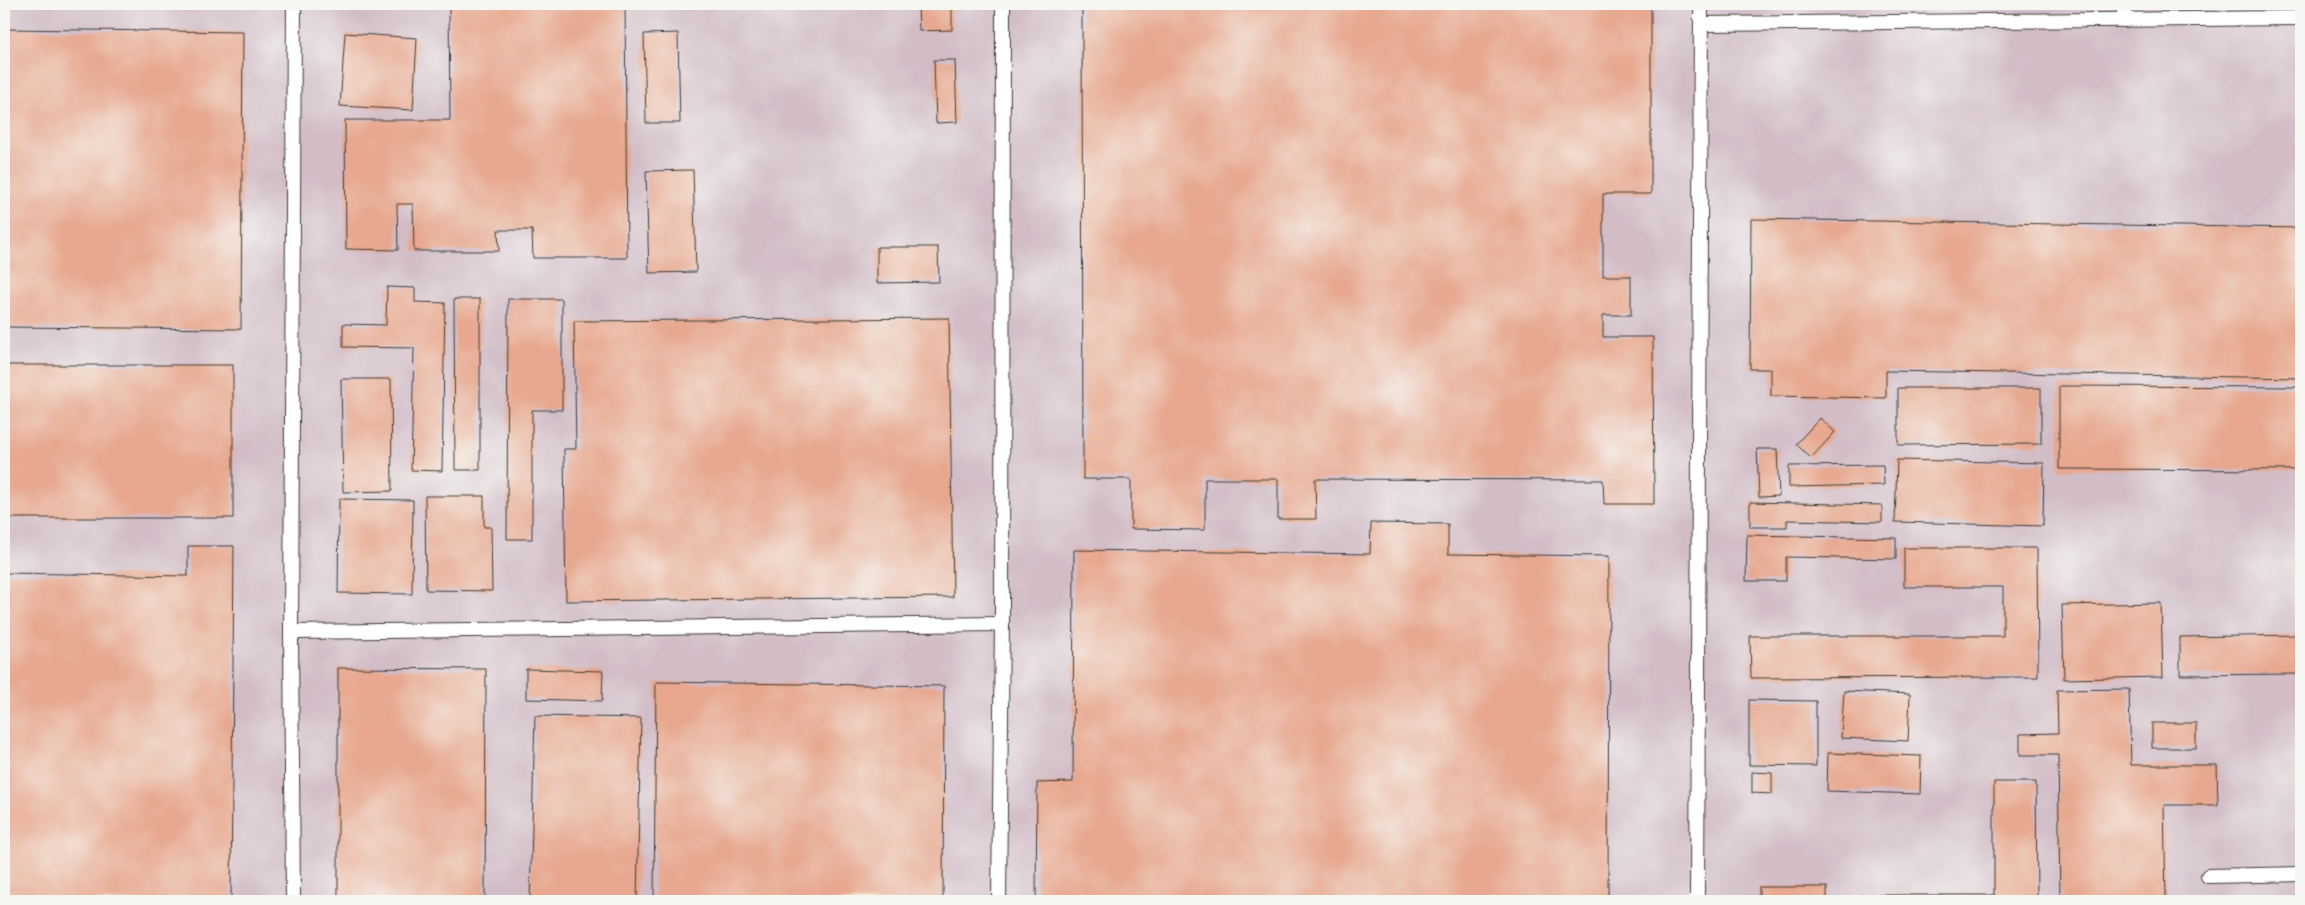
<svg xmlns="http://www.w3.org/2000/svg" width="2305" height="905" viewBox="0 0 2305 905" font-family="Vollkorn,serif">
	<style>
		.industrial { fill: #d2bdc7 }
		.building { fill: #e7a88f }
		.lines { fill: none; stroke-linecap: round; stroke-linejoin: round }
		.lane-casing { stroke: #3c3935; stroke-width: 16 }
		.lane { stroke: #fff; stroke-width: 14 }
	</style>
	<rect width="100%" height="100%" fill="#f6f6f2"/>
	<filter id="ink" filterUnits="userSpaceOnUse"><feTurbulence type="fractalNoise" baseFrequency=".02" numOctaves="2"/><feDisplacementMap in="SourceGraphic" scale="10" xChannelSelector="R" yChannelSelector="G"/><feConvolveMatrix kernelMatrix="1 2 1 2 8 2 1 2 1" color-interpolation-filters="sRGB"/></filter>
	<filter id="wash" filterUnits="userSpaceOnUse"><feTurbulence type="fractalNoise" baseFrequency=".0096" numOctaves="4" result="noise"/><feDisplacementMap in="SourceGraphic" scale="20" xChannelSelector="R" yChannelSelector="G"/><feGaussianBlur stdDeviation="1.12" result="paint"/><feColorMatrix in="noise" values="0 0 0 0 0 0 0 0 0 0 0 0 0 0 0 0 0 1.4 0 .05"/><feComposite in="paint" operator="in"/></filter>
	<g filter="url(#wash)">
		<rect width="100%" height="100%" fill="#f4ddc2"/>
		<!-- industrial -->
		<rect class="industrial" x="4" y="4" width="2297" height="897"/>
		<g id="blocks">
			<!-- building -->
			<g class="building">
				<polygon points="449,4 625,4 627,258 533,258 532,230 498,230 499,251 414,251 413,204 397,204 398,250 346,249 345,120 450,120"/>
				<polygon points="918,4 952,4 952,30 919,31"/>
				<polygon points="1082,4 1651,4 1651,194 1603,194 1603,276 1631,276 1631,315 1603,315 1603,337 1653,337 1654,504 1604,504 1603,480 1315,479 1316,519 1278,519 1278,479 1205,479 1205,530 1131,529 1131,479 1083,479"/>
				<polygon points="4,29 243,32 241,329 4,327"/>
				<polygon points="345,33 417,38 413,110 340,106"/>
				<polygon points="678,33 680,123 646,123 644,34"/>
				<polygon points="934,60 955,60 957,122 936,123"/>
				<polygon points="693,170 696,272 649,273 646,171"/>
				<polygon points="1751,219 2301,228 2301,378 1886,371 1886,398 1771,396 1771,369 1750,369"/>
				<polygon points="877,247 938,247 939,282 877,283"/>
				<polygon points="387,287 415,288 415,302 445,303 442,471 411,470 414,348 343,347 343,324 386,325"/>
				<polygon points="454,299 480,299 480,470 455,470"/>
				<polygon points="508,299 562,299 562,410 532,410 532,539 507,539"/>
				<polygon points="949,318 953,597 566,601 564,449 576,449 574,321"/>
				<rect x="4" y="365" width="229" height="153"/>
				<polygon points="341,379 391,379 392,491 343,492"/>
				<polygon points="2059,386 2301,387 2301,470 2059,469"/>
				<polygon points="1898,388 2041,388 2041,444 1898,445"/>
				<polygon points="1820,418 1835,432 1811,458 1796,444"/>
				<polygon points="1757,449 1777,449 1779,496 1759,497"/>
				<polygon points="1897,460 2044,463 2043,526 1895,522"/>
				<polygon points="1883,465 1884,485 1789,487 1789,466"/>
				<polygon points="425,496 484,496 484,527 491,527 492,591 426,590"/>
				<polygon points="339,499 413,500 412,594 338,593"/>
				<polygon points="1750,502 1882,505 1882,522 1787,520 1787,527 1750,527"/>
				<polygon points="1371,523 1448,524 1448,554 1609,556 1608,901 1036,901 1037,783 1073,782 1074,550 1370,554"/>
				<polygon points="1747,535 1896,538 1896,559 1786,557 1786,581 1746,581"/>
				<polygon points="188,546 234,546 231,901 4,901 4,573 188,576"/>
				<polygon points="1904,548 2037,548 2038,677 1751,678 1750,636 2003,636 2003,587 1904,587"/>
				<polygon points="2161,603 2163,677 2064,679 2062,605"/>
				<polygon points="2301,635 2301,674 2180,675 2180,637"/>
				<polygon points="338,668 486,669 485,901 338,901"/>
				<polygon points="526,669 603,671 602,701 526,699"/>
				<polygon points="656,682 944,686 943,901 654,901"/>
				<polygon points="2129,689 2131,765 2217,765 2218,805 2164,805 2166,901 2060,901 2058,755 2020,755 2020,734 2058,733 2057,690"/>
				<polygon points="1844,691 1910,694 1908,741 1841,738"/>
				<polygon points="1749,700 1816,701 1816,766 1749,765"/>
				<polygon points="535,716 641,718 637,901 530,901"/>
				<rect x="2152" y="723" width="44" height="25"/>
				<polygon points="1828,753 1921,756 1920,794 1827,791"/>
				<polygon points="1752,772 1772,773 1772,794 1752,793"/>
				<polygon points="1994,782 2036,782 2037,901 1859,901 1859,895 1994,895"/>
				<rect x="1759" y="887" width="68" height="14"/>
				<polygon points="2301,897 2301,901 2238,901 2238,900"/>
			</g>
		</g>
	</g>
	<g filter="url(#ink)">
		<use href="#blocks" fill-opacity="0" stroke="#3c3935" stroke-width="1"/>
		<g class="lines">
			<defs>
				<g id="lane">
					<polyline points="2124,20 2124,4"/>
					<polyline points="1701,24 2301,18"/>
					<polyline points="291,632 1002,624"/>
					<polyline points="2208,876 2301,874"/>
					<polyline points="293,901 291,632 294,4"/>
					<polyline points="999,901 1002,624 1003,4"/>
					<polyline points="1697,901 1701,4"/>
				</g>
			</defs>
			<!-- lane casing -->
			<use href="#lane" class="lane-casing"/>
			<!-- lane -->
			<use href="#lane" class="lane"/>
		</g>
	</g>
	<!-- margin -->
	<rect width="2305" height="905" fill="none" stroke="#f6f6f2" stroke-width="20"/>
</svg>
